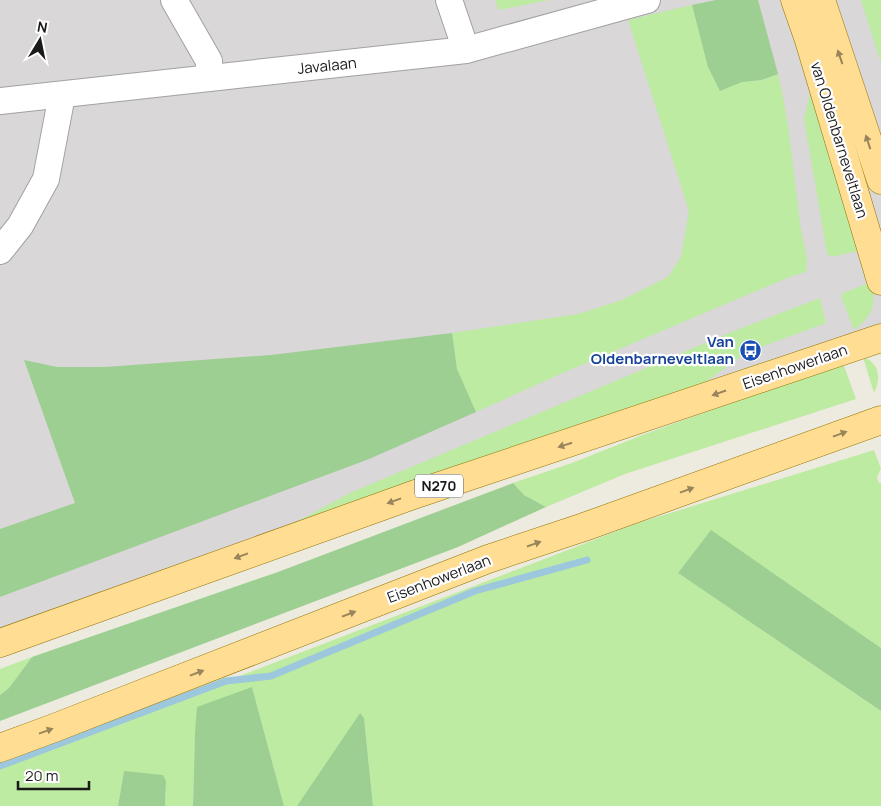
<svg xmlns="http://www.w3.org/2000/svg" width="881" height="806" viewBox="0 0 881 806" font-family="Manrope,sans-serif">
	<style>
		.residential { fill: #d9d7d7 }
		.grass { fill: #bceba1 }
		.forest { fill: #9ccf91 }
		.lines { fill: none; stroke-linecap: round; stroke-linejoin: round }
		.stream { stroke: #9cc7dd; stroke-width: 7 }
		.minor-casing { stroke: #a1a1a1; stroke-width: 28 }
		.major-casing { stroke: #917300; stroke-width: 29 }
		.minor { stroke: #fff; stroke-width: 26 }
		.major { stroke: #ffdd92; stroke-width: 28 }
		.oneway { fill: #98855c }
		.labels { text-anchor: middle; stroke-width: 4.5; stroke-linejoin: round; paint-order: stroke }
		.shield { fill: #fff; stroke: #5f5f5f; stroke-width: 1 }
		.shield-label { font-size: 14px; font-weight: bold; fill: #1a1a1a }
		.street-label { font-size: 15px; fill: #1a1a1a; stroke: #fff }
		.transit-label { font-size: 15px; font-weight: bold; fill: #164399; stroke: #fff; text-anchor: end }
	</style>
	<rect width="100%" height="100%" fill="#edeadf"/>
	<!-- residential -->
	<polygon class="residential" points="0,0 881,0 881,330 0,647"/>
	<!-- grass -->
	<g class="grass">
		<polygon points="495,0 549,0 499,10"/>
		<polygon points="861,0 881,0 881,63"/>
		<path d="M692 5 708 67 720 90 742 82 761 80 778 74C790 123 793 173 800 223 802 239 809 256 806 272L792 276 565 372 476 412 457 369 452 333 578 314 622 300 668 277 681 257 689 211 628 20Z"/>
		<polygon points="811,90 858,251 831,257 827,253 804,119"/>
		<path d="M872 282C876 305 873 315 854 330L841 296 843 293Z"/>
		<polygon points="820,298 826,323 747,352 700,386 278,532 350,493 734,331"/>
		<path d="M863 357C880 363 881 379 874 393Z"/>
		<polygon points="843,363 856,399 625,474 546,507 524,495 513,483 572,463 645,434"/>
		<polygon points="874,450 881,469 877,477 879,483 881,483 881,648 711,531 678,573 881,711 881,806 373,806 364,718 360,713 300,802 297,806 284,806 252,687 195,732 193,806 165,806 166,781 124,771 118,806 0,806 0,768 638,523"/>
		<polygon points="32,657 9,688 0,695 0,669"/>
	</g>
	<!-- forest -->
	<g class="forest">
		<polygon points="716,0 758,0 778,74 761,80 742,82 720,91 708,67 692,5"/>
		<polygon points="452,333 457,369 476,412 369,459 0,597 0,529 75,503 24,360 57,367 105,367 271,355"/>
		<polygon points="513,483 524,495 546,507 458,547 0,721 0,695 9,688 32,657 278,572"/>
		<polygon points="711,530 881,648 881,711 678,573"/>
		<polygon points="252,687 284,806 193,806 195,732 197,707"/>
		<polygon points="360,713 364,718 373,806 297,806"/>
		<polygon points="124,771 163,775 166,781 165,806 118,806"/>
	</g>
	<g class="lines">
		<!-- stream -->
		<polyline class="stream" points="0,766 226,681 271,676 475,591 587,560"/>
		<defs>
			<g id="minor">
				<polyline points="174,0 209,61 209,78"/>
				<polyline points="449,0 466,50"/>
				<polyline points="0,101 466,50 647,0"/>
				<polyline points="0,251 20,226 46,179 62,95"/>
			</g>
			<g id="major">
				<polyline points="795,0 809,40 881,281"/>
				<polyline points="821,0 881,180"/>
				<polyline points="0,643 416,494 881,338"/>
				<polyline points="0,748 54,728 488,559 584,527 881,420"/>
			</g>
		</defs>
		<!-- minor casing -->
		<use href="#minor" class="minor-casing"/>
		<!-- major casing -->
		<use href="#major" class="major-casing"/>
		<!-- minor -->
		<use href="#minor" class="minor"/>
		<!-- major -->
		<use href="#major" class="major"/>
	</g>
	<!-- one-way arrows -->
	<defs><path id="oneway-solid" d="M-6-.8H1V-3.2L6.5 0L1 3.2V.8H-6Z" transform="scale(1.25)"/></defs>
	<g class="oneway">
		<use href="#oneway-solid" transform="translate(840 57) rotate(-109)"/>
		<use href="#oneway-solid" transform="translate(868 142) rotate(-108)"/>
		<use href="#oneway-solid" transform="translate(719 393) rotate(161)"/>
		<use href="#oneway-solid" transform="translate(840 434) rotate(-20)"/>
		<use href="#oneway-solid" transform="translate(565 445) rotate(162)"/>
		<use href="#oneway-solid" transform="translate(687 490) rotate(-20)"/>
		<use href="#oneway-solid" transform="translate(394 501) rotate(160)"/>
		<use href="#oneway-solid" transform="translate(534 544) rotate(-19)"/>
		<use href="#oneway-solid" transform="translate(241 556) rotate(160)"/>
		<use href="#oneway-solid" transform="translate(349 614) rotate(-21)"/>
		<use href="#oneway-solid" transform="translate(197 673) rotate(-21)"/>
		<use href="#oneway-solid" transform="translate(46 731) rotate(-20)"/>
	</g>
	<!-- icons -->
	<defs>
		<symbol id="bus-disc" viewBox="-11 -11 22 22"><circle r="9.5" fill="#1a4fb4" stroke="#fff"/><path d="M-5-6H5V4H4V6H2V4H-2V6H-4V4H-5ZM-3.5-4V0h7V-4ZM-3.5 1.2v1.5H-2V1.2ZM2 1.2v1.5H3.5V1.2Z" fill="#fff"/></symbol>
	</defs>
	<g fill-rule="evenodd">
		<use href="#bus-disc" x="738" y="338" width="25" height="25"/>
	</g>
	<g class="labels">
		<!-- shield labels -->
		<rect class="shield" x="415" y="474.5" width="48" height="23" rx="4"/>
		<g class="shield-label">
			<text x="439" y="491">N270</text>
		</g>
		<!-- street labels -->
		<g class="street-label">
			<text transform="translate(327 66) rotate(-6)" y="5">Javalaan</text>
			<text transform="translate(839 140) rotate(73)" y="5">van Oldenbarneveltlaan</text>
			<text transform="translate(795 367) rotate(-19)" y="5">Eisenhowerlaan</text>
			<text transform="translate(439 579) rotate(-21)" y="5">Eisenhowerlaan</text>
		</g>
		<!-- transit labels -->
		<g class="transit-label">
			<text x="734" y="347">Van<tspan x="734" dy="17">Oldenbarneveltlaan</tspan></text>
		</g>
	</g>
	<!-- north arrow -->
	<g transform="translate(40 40) rotate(10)" stroke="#ffffff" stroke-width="4" paint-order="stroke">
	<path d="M0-4L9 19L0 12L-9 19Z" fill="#1a1a1a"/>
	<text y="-8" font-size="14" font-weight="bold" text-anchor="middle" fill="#1a1a1a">N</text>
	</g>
	<!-- scale -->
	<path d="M18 781v8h71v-8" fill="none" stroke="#1a1a1a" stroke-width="2.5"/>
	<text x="25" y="781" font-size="15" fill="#1a1a1a" stroke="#ffffff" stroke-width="4" paint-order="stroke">20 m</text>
</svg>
